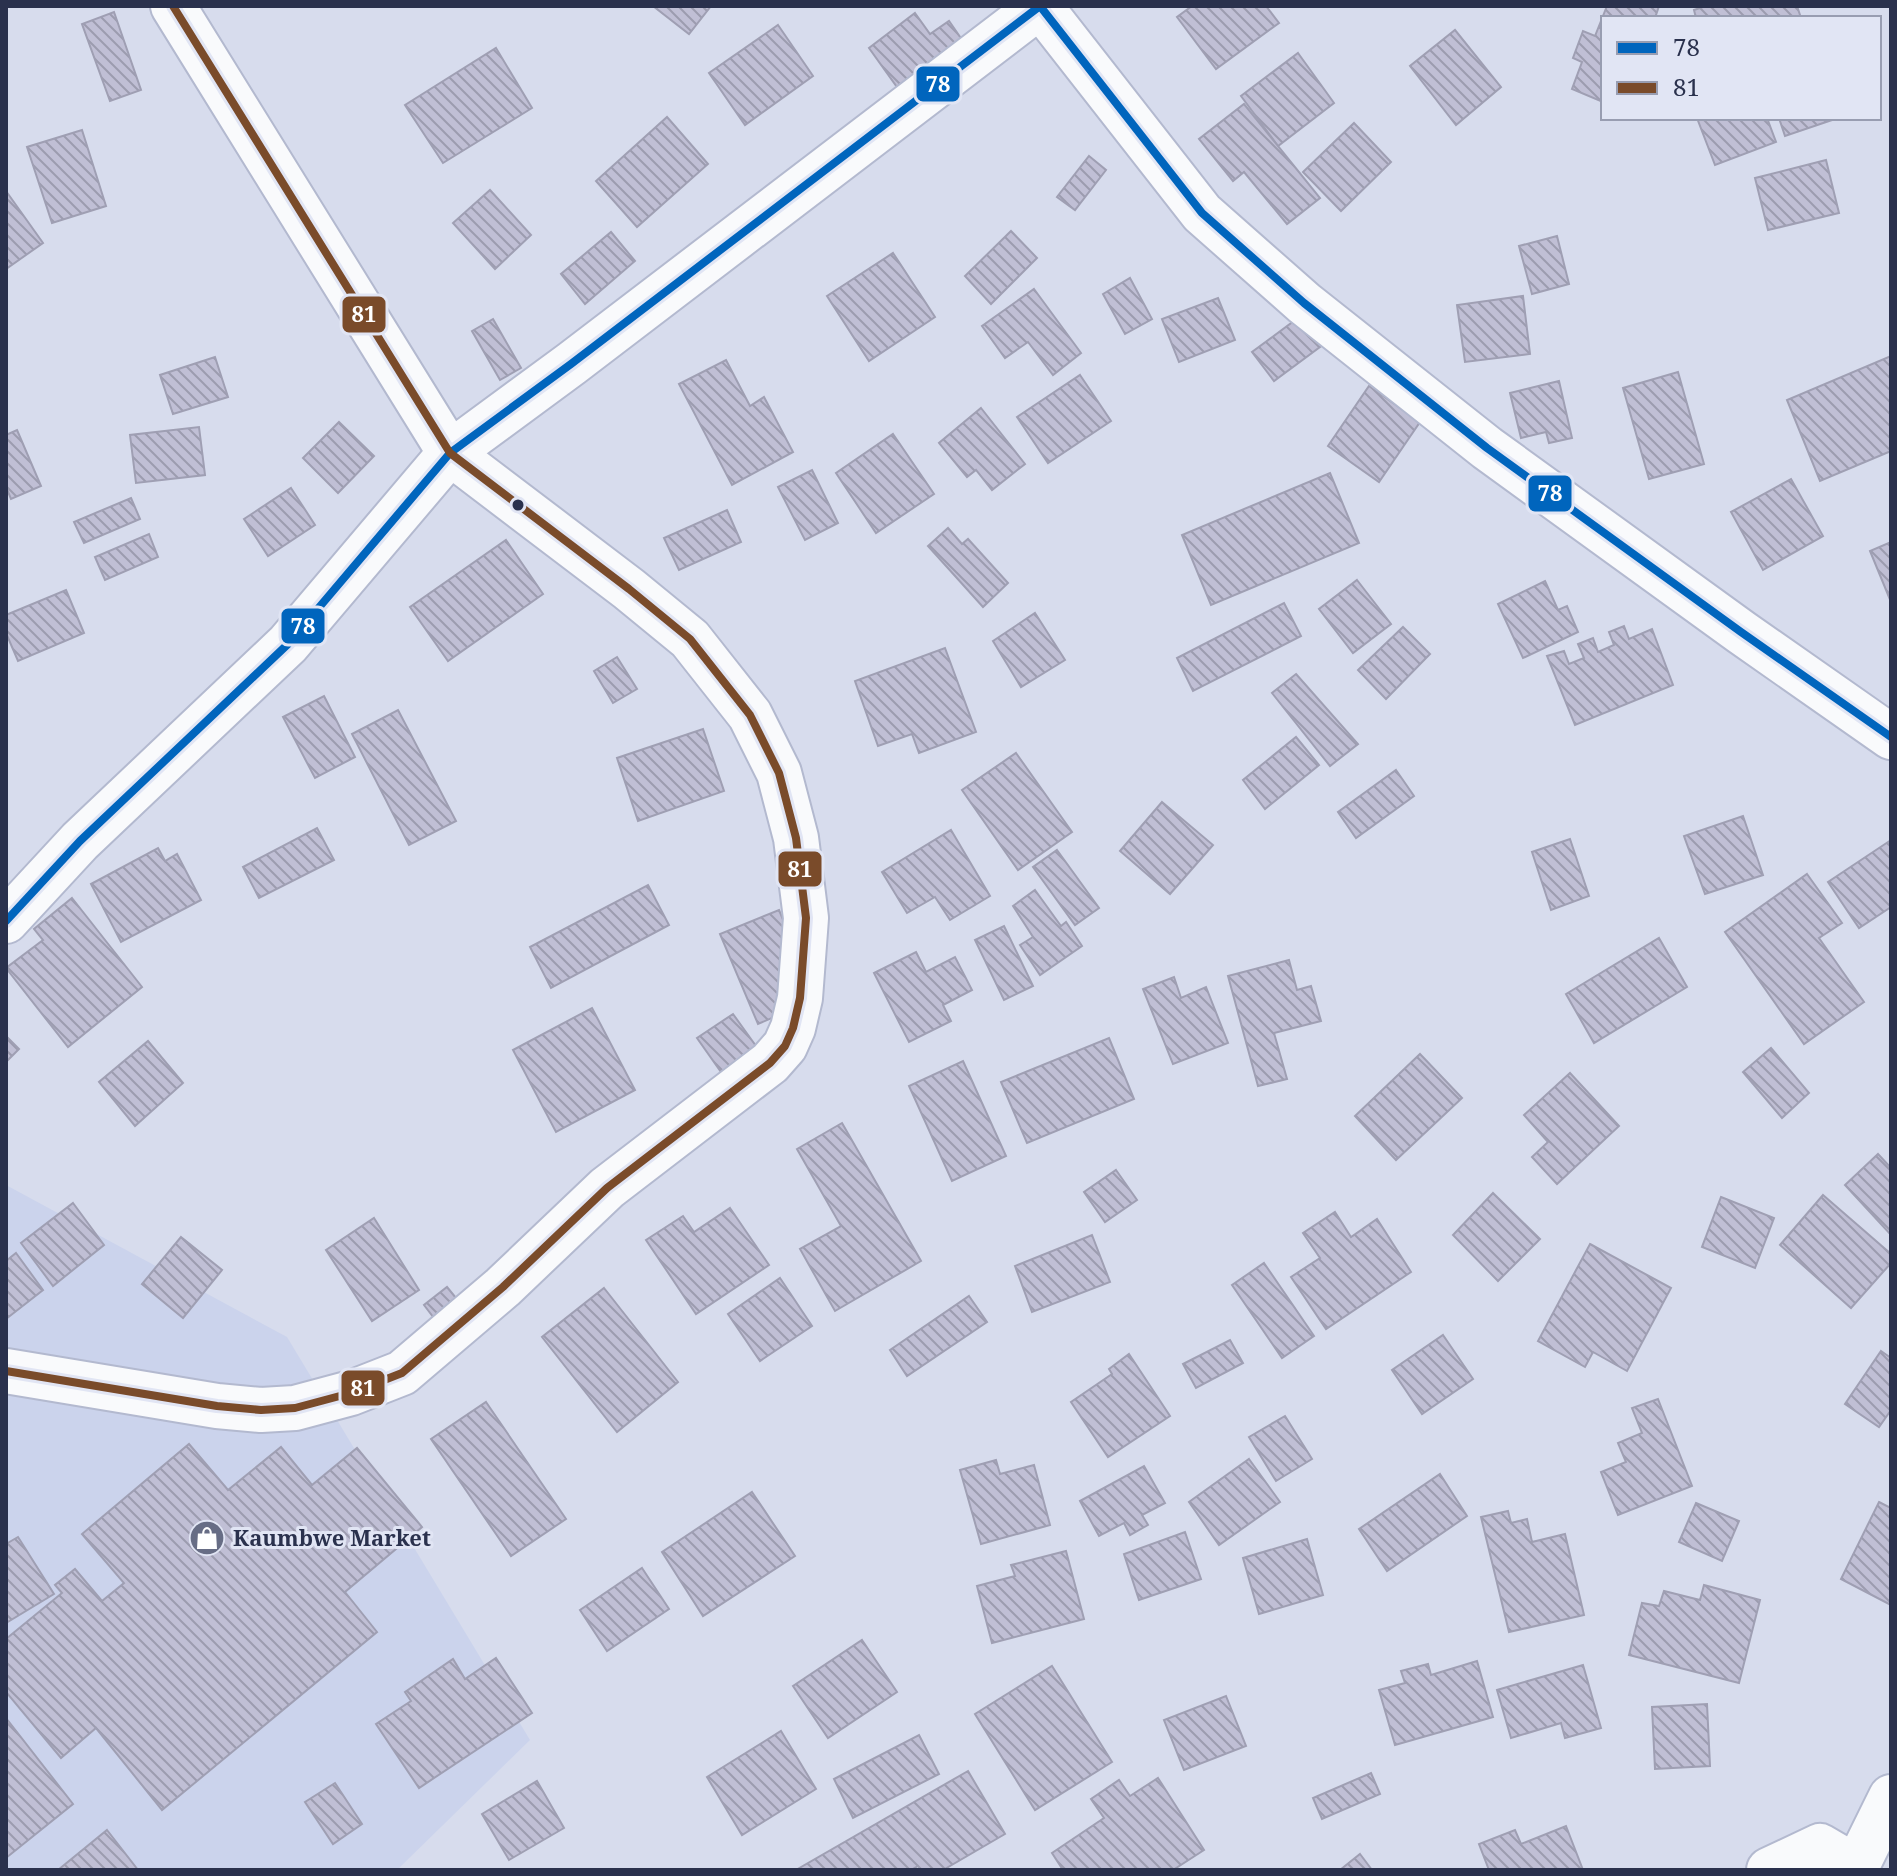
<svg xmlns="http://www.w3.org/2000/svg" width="1897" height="1876" viewBox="0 0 1897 1876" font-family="'Noto Serif',serif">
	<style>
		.built { fill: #cbd3ec }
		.building { fill: url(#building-back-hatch); stroke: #9f9fb3; stroke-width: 2 }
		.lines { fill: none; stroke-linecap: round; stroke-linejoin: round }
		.street-casing { stroke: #b3b9cf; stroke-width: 48 }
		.secondary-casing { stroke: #b3b9cf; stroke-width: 48 }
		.street { stroke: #f9fafc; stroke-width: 44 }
		.secondary { stroke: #f9fafc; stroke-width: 44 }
		.bus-1-casing { stroke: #e1e5f4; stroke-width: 14 }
		.bus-2-casing { stroke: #e1e5f4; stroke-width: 14 }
		.bus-1 { stroke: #0065bd; stroke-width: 8 }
		.bus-2 { stroke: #7a4b2a; stroke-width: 8 }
		.bus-dot { fill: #2a314d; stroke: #e1e5f4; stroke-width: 3 }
		.labels { text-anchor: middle; stroke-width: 6; stroke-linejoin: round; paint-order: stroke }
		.poi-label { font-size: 22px; font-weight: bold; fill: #2a314d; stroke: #e1e5f4; text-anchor: start }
		.line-badge { stroke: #e1e5f4; stroke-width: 3 }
		.badge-label { font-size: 22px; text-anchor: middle; font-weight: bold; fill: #fff }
	</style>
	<defs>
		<pattern id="building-back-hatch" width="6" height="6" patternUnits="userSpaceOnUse" patternTransform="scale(2)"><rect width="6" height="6" fill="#c0bfd5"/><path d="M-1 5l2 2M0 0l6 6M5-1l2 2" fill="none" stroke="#9c9caf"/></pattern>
	</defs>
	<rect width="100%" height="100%" fill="#d7dced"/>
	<!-- built -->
	<polygon class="built" points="6,1185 287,1337 530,1740 397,1870 6,1870"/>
	<!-- building -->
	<g class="building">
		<polygon points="653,6 711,6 689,34"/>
		<polygon points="1192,6 1266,6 1279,23 1216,69 1177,17"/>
		<polygon points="1607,6 1659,6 1655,18 1603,18 1603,102 1572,89 1582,62 1573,58 1583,31 1595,36"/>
		<polygon points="1706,6 1797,6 1801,18 1696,18 1694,10"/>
		<polygon points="114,12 141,90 110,101 82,24"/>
		<polygon points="915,13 930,34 949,21 967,47 902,94 869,48"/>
		<polygon points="778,25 813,76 745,125 709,73"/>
		<polygon points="1455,30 1501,87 1456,125 1410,66"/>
		<polygon points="496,48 532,108 443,163 405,105"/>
		<polygon points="1298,53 1334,103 1278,146 1241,96"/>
		<polygon points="1244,104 1320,198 1287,224 1244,172 1233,181 1199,139"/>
		<polygon points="667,117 708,164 637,227 596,181"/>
		<polygon points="1697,118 1767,118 1776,142 1715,165"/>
		<polygon points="1779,118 1838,118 1785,136"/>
		<polygon points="1354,123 1391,162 1341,211 1303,172"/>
		<polygon points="82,130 106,206 52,223 27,147"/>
		<polygon points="1089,156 1106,170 1075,210 1057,197"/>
		<polygon points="1826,160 1839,213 1768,230 1755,178"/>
		<polygon points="490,190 531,235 495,269 453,223"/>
		<polygon points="6,191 43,243 6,269"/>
		<polygon points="1011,231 1037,258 991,304 965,276"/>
		<polygon points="611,232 635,261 585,304 561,274"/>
		<polygon points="1557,236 1569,284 1532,294 1519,246"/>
		<polygon points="893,253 935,317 869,361 827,296"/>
		<polygon points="1130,278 1152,319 1125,334 1103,294"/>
		<polygon points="1034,289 1081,353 1053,375 1028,342 1005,358 982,326"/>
		<polygon points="1523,296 1530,354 1465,362 1457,305"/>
		<polygon points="1218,298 1235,340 1179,362 1162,319"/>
		<polygon points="1302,315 1324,344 1274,381 1252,352"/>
		<polygon points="493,319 521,368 500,380 472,331"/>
		<polygon points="1891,356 1891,451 1820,481 1787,400"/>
		<polygon points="215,357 228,397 173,414 160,375"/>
		<polygon points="726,360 750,406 764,397 793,452 732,485 679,384"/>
		<polygon points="1678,372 1704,464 1649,479 1623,388"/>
		<polygon points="1080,375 1111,421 1048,463 1017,417"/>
		<polygon points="1559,381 1572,438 1549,443 1546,432 1521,438 1510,393"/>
		<polygon points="1369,386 1420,422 1379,482 1328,446"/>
		<polygon points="981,408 1025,464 992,490 976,470 967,477 939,443"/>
		<polygon points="339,422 374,456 338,493 303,458"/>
		<polygon points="199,427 205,475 136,483 130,435"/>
		<polygon points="17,430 41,486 11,499 6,487 6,435"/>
		<polygon points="893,434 934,494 876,533 836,473"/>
		<polygon points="812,470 838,523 805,540 778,487"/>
		<polygon points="1330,473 1359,543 1211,605 1182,535"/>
		<polygon points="1791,479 1823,536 1763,570 1731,512"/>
		<polygon points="291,488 315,525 268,556 244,519"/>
		<polygon points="131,498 140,519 84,543 74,522"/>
		<polygon points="727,510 741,542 679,570 664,538"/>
		<polygon points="948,528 962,544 968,539 1008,583 983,607 928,546"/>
		<polygon points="149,534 158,557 105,580 95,557"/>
		<polygon points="506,540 543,594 448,661 410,607"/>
		<polygon points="1891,542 1891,602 1870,551"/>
		<polygon points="1357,580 1391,624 1353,653 1319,609"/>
		<polygon points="1545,581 1558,610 1567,606 1578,632 1523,658 1498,604"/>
		<polygon points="66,590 84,633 18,661 6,633 6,615"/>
		<polygon points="1284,603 1301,636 1193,691 1177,658"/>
		<polygon points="1035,613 1065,660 1021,687 993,641"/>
		<polygon points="1624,626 1629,639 1652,629 1673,685 1575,725 1547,656 1564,651 1569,664 1584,658 1578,644 1593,638 1598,652 1614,645 1609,632"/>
		<polygon points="1403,627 1430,654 1386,699 1358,670"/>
		<polygon points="945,648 976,732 919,753 912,734 878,746 855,681"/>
		<polygon points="617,657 637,689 613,703 594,671"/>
		<polygon points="1296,674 1358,744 1330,766 1272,693"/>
		<polygon points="324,696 355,757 315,778 283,717"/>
		<polygon points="398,710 456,821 409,845 352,734"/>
		<polygon points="703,729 724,791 638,821 617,758"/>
		<polygon points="1296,737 1319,765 1265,809 1243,780"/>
		<polygon points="1016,753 1072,832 1018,870 962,790"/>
		<polygon points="1396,770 1414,796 1356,838 1338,812"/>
		<polygon points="1162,802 1213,845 1170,894 1120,851"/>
		<polygon points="1743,816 1763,875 1705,894 1684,836"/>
		<polygon points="317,828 334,860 259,898 243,867"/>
		<polygon points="951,830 990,896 950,920 935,897 907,913 882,872"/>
		<polygon points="1570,839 1589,896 1551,910 1532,852"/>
		<polygon points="1891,840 1891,907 1859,928 1828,882"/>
		<polygon points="158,848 165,861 177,854 201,900 121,942 91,884"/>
		<polygon points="1057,850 1099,908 1075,925 1033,867"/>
		<polygon points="1807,874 1842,923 1819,938 1864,1002 1804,1044 1725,932"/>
		<polygon points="648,885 669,925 551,988 530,947"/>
		<polygon points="1035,890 1061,926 1066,922 1082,946 1040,975 1020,945 1033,937 1013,906"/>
		<polygon points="72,898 142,987 68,1047 6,968 43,940 34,929"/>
		<polygon points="779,910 816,999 758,1024 720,934"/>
		<polygon points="1004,926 1033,986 1004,1000 975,940"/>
		<polygon points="1659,938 1687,987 1594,1043 1566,994"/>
		<polygon points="916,952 926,972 955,957 972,990 943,1005 951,1021 909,1042 874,973"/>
		<polygon points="1289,960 1297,990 1311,986 1321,1021 1274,1033 1287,1079 1258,1086 1228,976"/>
		<polygon points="1174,977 1181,998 1206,987 1228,1043 1173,1064 1143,989"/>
		<polygon points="592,1008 635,1090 556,1132 513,1050"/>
		<polygon points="733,1014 774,1071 738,1096 697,1038"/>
		<polygon points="6,1036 19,1049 6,1062"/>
		<polygon points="1109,1038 1134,1099 1027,1143 1001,1082"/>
		<polygon points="148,1041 183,1083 135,1126 99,1082"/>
		<polygon points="1771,1048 1809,1093 1782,1118 1743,1072"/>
		<polygon points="1420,1054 1462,1098 1396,1160 1355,1116"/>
		<polygon points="963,1061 1006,1156 952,1181 909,1086"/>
		<polygon points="1570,1073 1619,1126 1557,1184 1532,1157 1548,1142 1524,1115"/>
		<polygon points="842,1123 921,1261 835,1311 800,1249 841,1226 797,1149"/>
		<polygon points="1878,1154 1891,1168 1891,1235 1845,1185"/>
		<polygon points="1116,1170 1137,1200 1105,1222 1084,1192"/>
		<polygon points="1493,1193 1540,1239 1498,1281 1453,1235"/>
		<polygon points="1823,1195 1891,1254 1891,1263 1851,1308 1780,1245"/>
		<polygon points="1721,1197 1774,1218 1755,1268 1702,1247"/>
		<polygon points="73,1203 104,1245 53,1286 21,1243"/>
		<polygon points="730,1208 769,1265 696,1314 646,1240 683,1216 694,1232"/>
		<polygon points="1335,1212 1351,1237 1377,1219 1411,1272 1326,1329 1291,1277 1320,1258 1303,1233"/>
		<polygon points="374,1218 419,1290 372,1321 326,1250"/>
		<polygon points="1092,1235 1110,1282 1032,1312 1015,1266"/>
		<polygon points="181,1237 222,1270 183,1318 142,1284"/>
		<polygon points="1590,1244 1671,1288 1627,1371 1593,1352 1585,1367 1538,1341"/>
		<polygon points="16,1253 43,1290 6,1319 6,1261"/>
		<polygon points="1264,1263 1314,1336 1282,1358 1232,1285"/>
		<polygon points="780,1278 812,1326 760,1361 728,1314"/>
		<polygon points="447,1287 474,1320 450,1339 424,1305"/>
		<polygon points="604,1288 678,1382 617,1432 542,1337"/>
		<polygon points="969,1296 987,1322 907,1376 890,1350"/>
		<polygon points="1443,1335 1473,1379 1422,1414 1392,1370"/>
		<polygon points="1230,1340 1243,1363 1196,1388 1183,1364"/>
		<polygon points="1881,1351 1891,1358 1891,1410 1879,1427 1845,1404"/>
		<polygon points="1129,1354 1170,1416 1108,1457 1071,1402 1112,1374 1109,1369"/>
		<polygon points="1658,1399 1692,1486 1618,1515 1601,1472 1626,1462 1618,1443 1642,1433 1632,1408"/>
		<polygon points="486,1402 566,1519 511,1556 431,1439"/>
		<polygon points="1285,1416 1312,1459 1276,1481 1249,1437"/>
		<polygon points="189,1444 228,1490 281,1447 312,1485 357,1448 422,1527 345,1592 377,1632 162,1810 96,1728 61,1758 6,1692 6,1639 62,1593 55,1585 75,1569 102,1601 124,1583 82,1534"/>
		<polygon points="1249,1459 1280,1502 1219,1545 1189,1502"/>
		<polygon points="996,1460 1000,1474 1034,1465 1050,1525 981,1544 960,1470"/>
		<polygon points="1144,1466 1165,1503 1142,1515 1148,1525 1130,1535 1124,1523 1099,1536 1080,1501"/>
		<polygon points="1440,1474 1467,1516 1387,1571 1359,1529"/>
		<polygon points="752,1492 795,1556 703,1616 662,1552"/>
		<polygon points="1879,1502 1891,1508 1891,1605 1841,1579"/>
		<polygon points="1696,1503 1739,1521 1722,1561 1679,1542"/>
		<polygon points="1508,1511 1511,1523 1527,1519 1532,1542 1565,1534 1584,1615 1509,1632 1481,1517"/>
		<polygon points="1185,1532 1201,1579 1139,1600 1124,1554"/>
		<polygon points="18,1537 54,1594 6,1623 6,1544"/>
		<polygon points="1307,1539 1323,1595 1259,1614 1243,1558"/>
		<polygon points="1066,1551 1084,1619 992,1643 977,1586 1015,1576 1011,1565"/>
		<polygon points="642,1568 669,1609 607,1651 580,1610"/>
		<polygon points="1704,1585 1760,1600 1739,1683 1629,1655 1642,1603 1659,1606 1664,1591 1700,1600"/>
		<polygon points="862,1640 897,1692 828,1738 793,1686"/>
		<polygon points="496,1658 532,1713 419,1788 376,1724 411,1701 405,1692 453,1659 465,1679"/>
		<polygon points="1477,1661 1493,1717 1395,1745 1379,1690 1405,1683 1401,1671 1428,1664 1431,1675"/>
		<polygon points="1583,1665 1601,1728 1565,1738 1561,1723 1511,1738 1497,1690"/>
		<polygon points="1052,1666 1112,1762 1035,1810 975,1714"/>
		<polygon points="1226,1696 1246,1746 1184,1770 1164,1720"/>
		<polygon points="1707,1704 1710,1766 1655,1769 1652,1707"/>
		<polygon points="6,1718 73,1804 6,1858"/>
		<polygon points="781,1731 816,1789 742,1835 707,1777"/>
		<polygon points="919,1735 939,1774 853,1818 834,1779"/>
		<polygon points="968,1771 1005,1834 943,1870 921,1870 918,1866 911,1870 796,1870"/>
		<polygon points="1371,1773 1380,1794 1322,1819 1313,1798"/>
		<polygon points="1158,1778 1204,1850 1173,1870 1063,1870 1052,1853 1104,1818 1091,1799 1119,1780 1130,1796"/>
		<polygon points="537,1781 564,1828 509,1860 482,1814"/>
		<polygon points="335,1783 362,1824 333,1844 305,1802"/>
		<polygon points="1566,1826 1583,1870 1489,1870 1479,1844 1515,1830 1521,1844"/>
		<polygon points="107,1830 138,1870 58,1870"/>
		<polygon points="1360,1854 1372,1870 1340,1870"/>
	</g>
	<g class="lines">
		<defs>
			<g id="street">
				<polyline points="1040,6 1202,213 1304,303 1487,448 1741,632 1891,737"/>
				<polyline points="6,1371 217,1406 261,1410 295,1408 351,1393 402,1373 503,1287 607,1188 770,1063 785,1046 793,1028 800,998 806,918 796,838 779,773 750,715 690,639 629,589 450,453 173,6"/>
				<polyline points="1769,1870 1820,1846 1856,1867"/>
				<polyline points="1855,1870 1891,1797"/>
			</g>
			<polyline id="secondary" points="6,921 80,841 288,644 450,453 571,364 1040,6"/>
		</defs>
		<!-- street casing -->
		<use href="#street" class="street-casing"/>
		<!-- secondary casing -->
		<use href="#secondary" class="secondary-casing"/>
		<!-- street -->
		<use href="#street" class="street"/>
		<!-- secondary -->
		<use href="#secondary" class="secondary"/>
		<defs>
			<polyline id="bus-1" points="6,921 80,841 288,644 450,453 571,364 1040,6 1202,213 1304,303 1487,448 1741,632 1891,737"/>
			<polyline id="bus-2" points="6,1371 217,1406 261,1410 295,1408 351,1393 402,1373 503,1287 607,1188 770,1063 785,1046 793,1028 800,998 806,918 796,838 779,773 750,715 690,639 629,589 450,453 173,6"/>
		</defs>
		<!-- bus-1 casing -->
		<use href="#bus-1" class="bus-1-casing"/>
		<!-- bus-2 casing -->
		<use href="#bus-2" class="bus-2-casing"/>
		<!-- bus-1 -->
		<use href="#bus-1" class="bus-1"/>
		<!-- bus-2 -->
		<use href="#bus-2" class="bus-2"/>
	</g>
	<!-- icons -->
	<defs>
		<symbol id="shop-disc" viewBox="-11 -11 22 22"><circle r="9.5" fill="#676d85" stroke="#e1e5f4"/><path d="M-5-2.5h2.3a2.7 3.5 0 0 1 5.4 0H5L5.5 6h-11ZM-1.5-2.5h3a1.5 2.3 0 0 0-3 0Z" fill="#fff"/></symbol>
	</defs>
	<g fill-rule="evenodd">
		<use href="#shop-disc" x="187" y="1518" width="40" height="40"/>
	</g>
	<!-- markers -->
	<circle class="bus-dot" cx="518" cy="505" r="7"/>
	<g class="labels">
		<!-- poi labels -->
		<g class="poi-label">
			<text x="233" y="1546">Kaumbwe Market</text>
		</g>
	</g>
	<g class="line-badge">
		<rect x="915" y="65" width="46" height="38" rx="8" fill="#0065bd"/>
		<rect x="341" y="295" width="46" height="39" rx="8" fill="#7a4b2a"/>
		<rect x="1527" y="474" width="46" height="39" rx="8" fill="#0065bd"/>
		<rect x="280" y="607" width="46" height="38" rx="8" fill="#0065bd"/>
		<rect x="777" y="850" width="46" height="38" rx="8" fill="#7a4b2a"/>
		<rect x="340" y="1369" width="46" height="38" rx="8" fill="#7a4b2a"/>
	</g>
	<g class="badge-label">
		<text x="938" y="92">78</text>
		<text x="364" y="322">81</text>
		<text x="1550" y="501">78</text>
		<text x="303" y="634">78</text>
		<text x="800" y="877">81</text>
		<text x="363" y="1396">81</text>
	</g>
	<!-- border -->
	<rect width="1897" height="1876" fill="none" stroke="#2a314d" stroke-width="16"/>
	<!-- legend -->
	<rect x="1601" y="16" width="280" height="104" fill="#e1e5f4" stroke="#989db1" stroke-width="2"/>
	<rect x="1617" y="42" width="40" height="12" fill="#0065bd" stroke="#989db1" stroke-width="2"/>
	<text x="1673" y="56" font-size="24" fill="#2a314d">78</text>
	<rect x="1617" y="82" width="40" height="12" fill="#7a4b2a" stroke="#989db1" stroke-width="2"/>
	<text x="1673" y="96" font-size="24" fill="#2a314d">81</text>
</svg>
